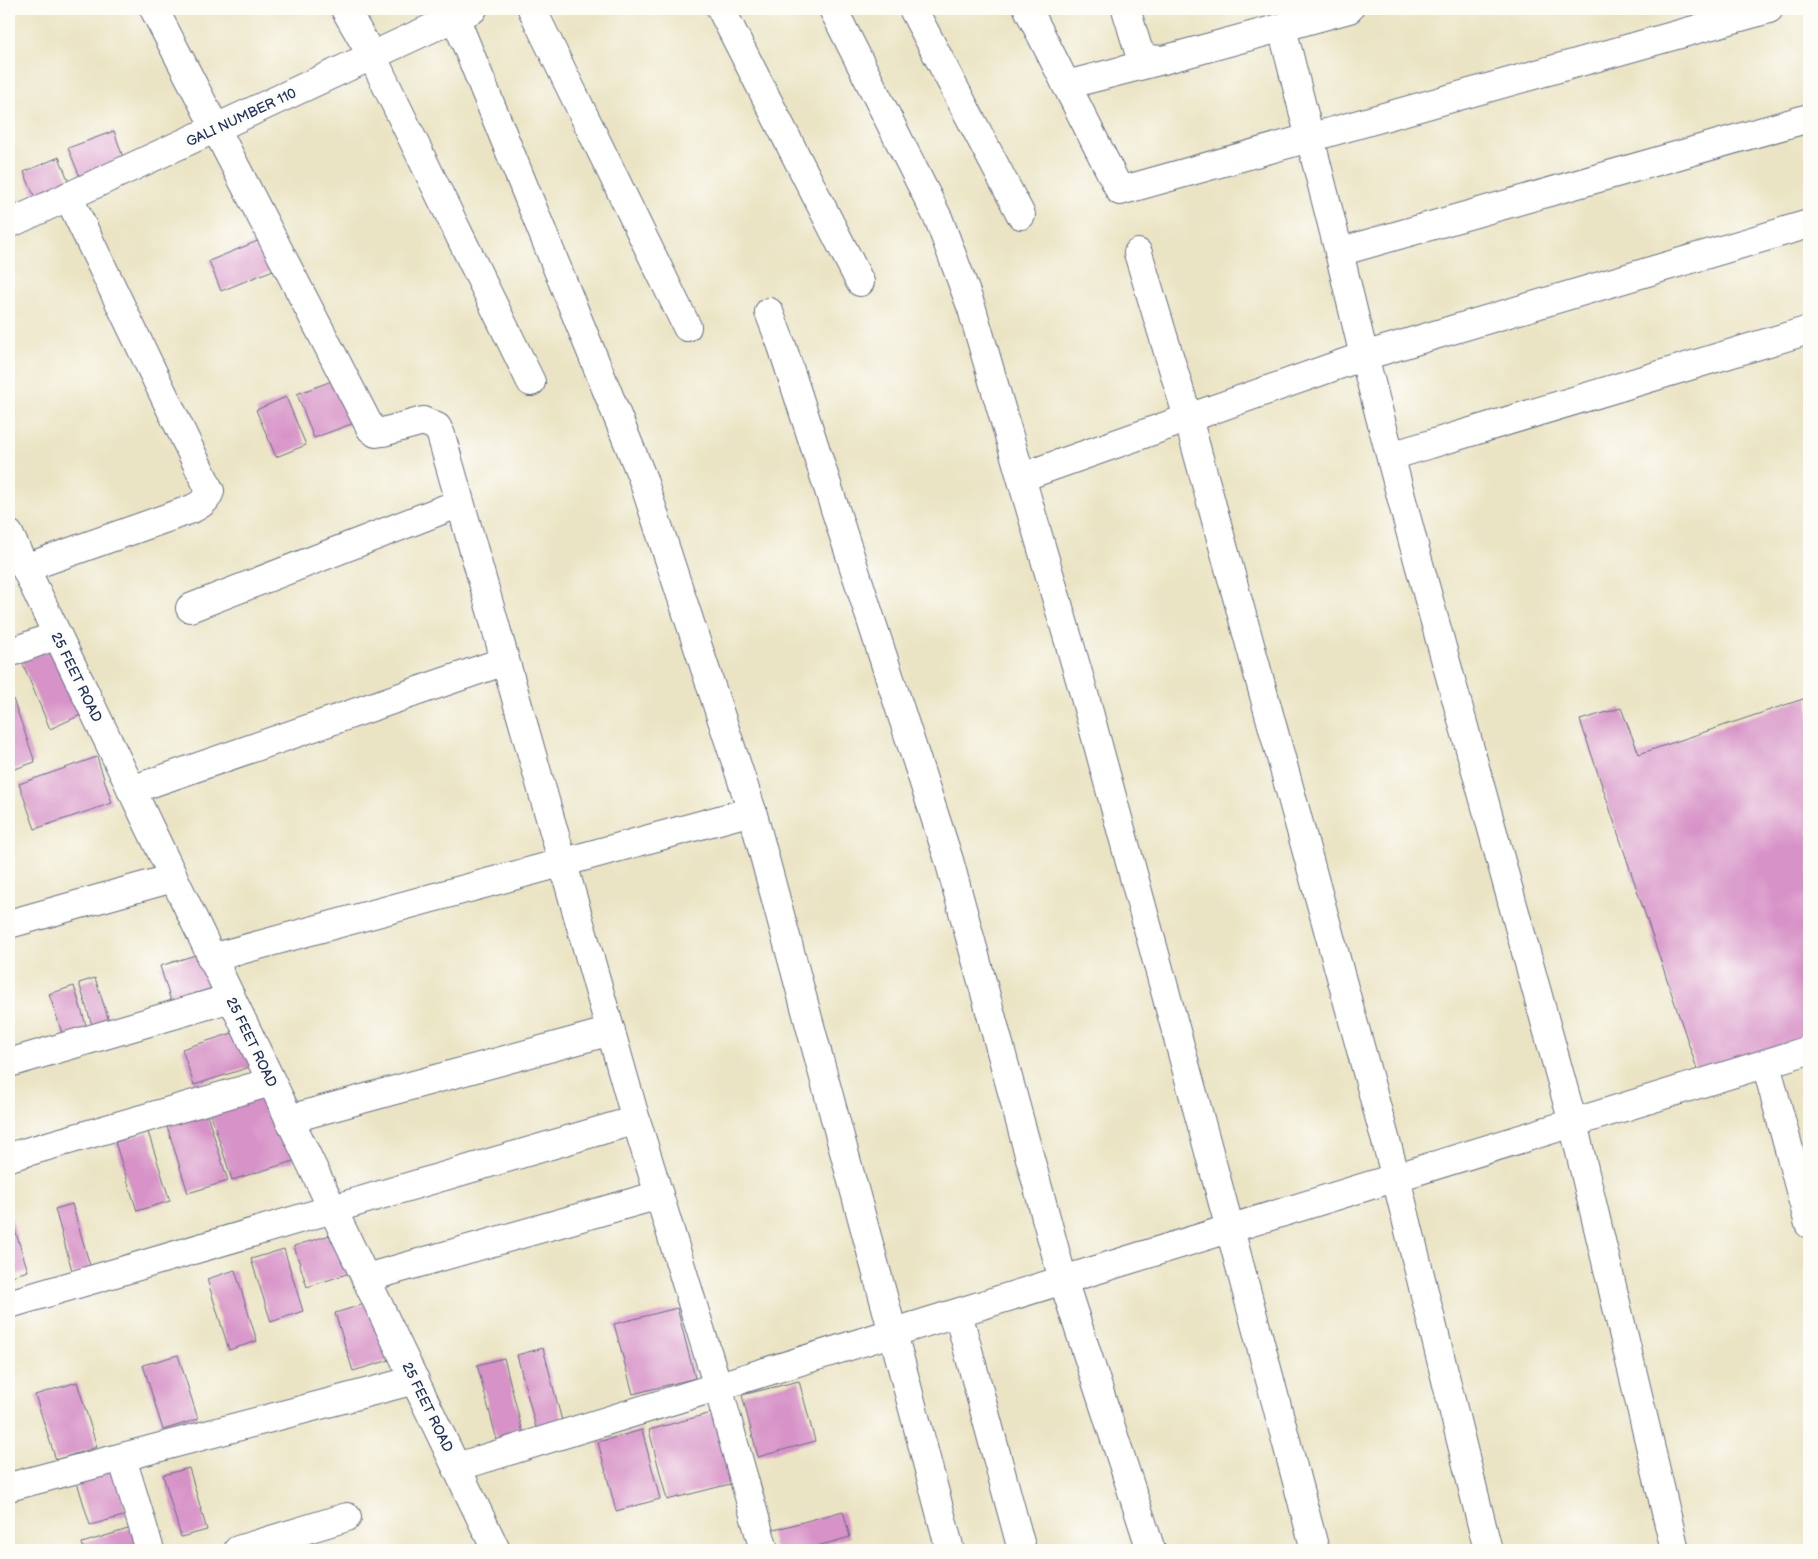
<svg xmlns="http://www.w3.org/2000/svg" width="1818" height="1559" viewBox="0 0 1818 1559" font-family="'Balsamiq Sans',sans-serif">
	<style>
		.building { fill: #d792c7 }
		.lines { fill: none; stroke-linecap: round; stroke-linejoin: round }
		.minor-casing { stroke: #646e82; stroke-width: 30 }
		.tertiary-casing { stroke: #646e82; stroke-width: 30 }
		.minor { stroke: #fff; stroke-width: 28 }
		.tertiary { stroke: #fff; stroke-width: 28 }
		.labels { text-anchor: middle; stroke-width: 5; stroke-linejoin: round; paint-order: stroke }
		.street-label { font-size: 14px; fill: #1b2f5e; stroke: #fdfcf7 }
	</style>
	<rect width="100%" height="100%" fill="#fdfcf7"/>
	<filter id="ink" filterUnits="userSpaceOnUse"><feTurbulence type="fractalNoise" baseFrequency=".02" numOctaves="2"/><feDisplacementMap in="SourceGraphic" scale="10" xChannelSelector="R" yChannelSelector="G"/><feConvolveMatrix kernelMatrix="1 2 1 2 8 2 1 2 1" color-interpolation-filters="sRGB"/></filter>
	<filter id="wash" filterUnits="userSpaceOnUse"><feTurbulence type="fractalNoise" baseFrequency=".0096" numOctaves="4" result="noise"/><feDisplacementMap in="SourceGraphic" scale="20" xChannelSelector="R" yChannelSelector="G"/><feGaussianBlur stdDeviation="1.12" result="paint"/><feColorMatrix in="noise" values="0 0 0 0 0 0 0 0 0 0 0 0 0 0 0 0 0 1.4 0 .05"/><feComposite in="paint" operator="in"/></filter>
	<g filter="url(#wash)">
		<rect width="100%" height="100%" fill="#ebe4c4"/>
		<g id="blocks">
			<!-- building -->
			<g class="building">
				<polygon points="114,131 126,166 83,184 68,148"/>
				<polygon points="59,157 72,190 38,205 24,172"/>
				<polygon points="265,238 278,268 221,291 209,261"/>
				<polygon points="337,379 354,423 314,438 297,394"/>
				<polygon points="286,397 306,445 276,457 256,410"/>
				<polygon points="54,647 83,714 50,729 22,662"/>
				<polygon points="1809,697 1809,1037 1698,1072 1580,720 1621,708 1639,754"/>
				<polygon points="13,699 35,762 9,771 9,700"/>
				<polygon points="97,757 112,803 35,829 19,784"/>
				<polygon points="202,953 213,988 171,1001 160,966"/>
				<polygon points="95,978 112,1030 95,1035 79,983"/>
				<polygon points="74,986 90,1038 66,1045 49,994"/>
				<polygon points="242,1030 253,1066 194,1085 182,1049"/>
				<polygon points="273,1093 294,1161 232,1180 210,1112"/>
				<polygon points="207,1114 228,1181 188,1193 167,1126"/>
				<polygon points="148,1132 170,1201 137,1211 115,1142"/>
				<polygon points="72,1204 91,1269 73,1274 55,1209"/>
				<polygon points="9,1211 28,1271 9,1277"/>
				<polygon points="340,1232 353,1272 307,1287 294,1246"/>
				<polygon points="284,1249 303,1311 271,1322 251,1259"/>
				<polygon points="235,1270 257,1341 229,1350 207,1279"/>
				<polygon points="371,1302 390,1360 353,1371 335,1313"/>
				<polygon points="677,1308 695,1378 633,1394 614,1324"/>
				<polygon points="543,1348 562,1421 536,1428 517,1355"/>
				<polygon points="178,1355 198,1419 163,1430 143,1365"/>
				<polygon points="504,1358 523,1433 497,1440 477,1365"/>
				<polygon points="799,1381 815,1441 758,1457 742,1395"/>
				<polygon points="77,1382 97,1447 56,1460 35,1395"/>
				<polygon points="715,1412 734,1483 667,1500 649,1430"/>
				<polygon points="642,1430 660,1499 616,1511 598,1442"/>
				<polygon points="189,1468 207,1530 181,1537 163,1475"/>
				<polygon points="114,1469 127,1515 90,1525 76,1479"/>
				<polygon points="843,1511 850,1537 803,1550 775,1550 770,1531"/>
				<polygon points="138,1526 145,1550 84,1550 82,1543"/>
			</g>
		</g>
	</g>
	<g filter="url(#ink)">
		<use href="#blocks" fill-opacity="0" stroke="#646e82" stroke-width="1"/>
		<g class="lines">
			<defs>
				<g id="minor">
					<polyline points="154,9 371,429 376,433 383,432 423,421 437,427 441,435 636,1120 718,1387 764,1550"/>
					<polyline points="345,9 372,56 531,382"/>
					<polyline points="532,9 687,327"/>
					<polyline points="721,9 860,282"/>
					<polyline points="833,9 939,220 972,309 1081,683 1230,1229 1315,1550"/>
					<polyline points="913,9 1021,215"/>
					<polyline points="1028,9 1120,191 1769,9"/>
					<polyline points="1126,9 1139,52 1149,59 1163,60 1349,9"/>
					<polyline points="455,17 642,477 752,811 893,1333 950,1550"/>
					<polyline points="1282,28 1339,252 1364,356 1809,224"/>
					<polyline points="1066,85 1163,60"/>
					<polyline points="9,224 473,9"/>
					<polyline points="1339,252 1809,118"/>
					<polyline points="1138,253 1188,418 1396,1178 1488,1550"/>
					<polyline points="769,312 782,346 949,860 1063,1280 1151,1550"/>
					<polyline points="1391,456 1809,330"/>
					<polyline points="1022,477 1364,356 1413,542 1573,1123 1675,1550"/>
					<path d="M25 568 192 509C200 505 207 501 210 491L68 196"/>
					<polyline points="190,608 460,503"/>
					<polyline points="9,653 57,635"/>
					<polyline points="131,790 505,661"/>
					<polyline points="9,924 173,878"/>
					<polyline points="211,958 752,811"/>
					<polyline points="9,1063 231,998"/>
					<polyline points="1766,1064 1809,1224"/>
					<polyline points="289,1119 611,1031"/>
					<polyline points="9,1157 271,1082"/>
					<polyline points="366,1278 659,1195"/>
					<polyline points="9,1304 636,1120"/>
					<polyline points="958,1313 1022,1550"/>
					<polyline points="122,1458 150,1550"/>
					<polyline points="457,1467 1809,1050"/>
					<polyline points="9,1487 415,1380"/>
					<polyline points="238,1550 347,1517"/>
				</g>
				<polyline id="tertiary" points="9,534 496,1550"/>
			</defs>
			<!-- minor casing -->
			<use href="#minor" class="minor-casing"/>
			<!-- tertiary casing -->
			<use href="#tertiary" class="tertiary-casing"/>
			<!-- minor -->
			<use href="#minor" class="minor"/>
			<!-- tertiary -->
			<use href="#tertiary" class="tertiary"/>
		</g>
	</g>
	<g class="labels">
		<!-- street labels -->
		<g class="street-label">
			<text transform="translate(241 117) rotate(-25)" y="5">GALI NUMBER 110</text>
			<text transform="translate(77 677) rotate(64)" y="5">25 FEET ROAD</text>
			<text transform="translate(252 1042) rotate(64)" y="5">25 FEET ROAD</text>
			<text transform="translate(428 1407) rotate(64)" y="5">25 FEET ROAD</text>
		</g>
	</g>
	<!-- margin -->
	<rect width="1818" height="1559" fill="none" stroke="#fdfcf7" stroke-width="30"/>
</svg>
